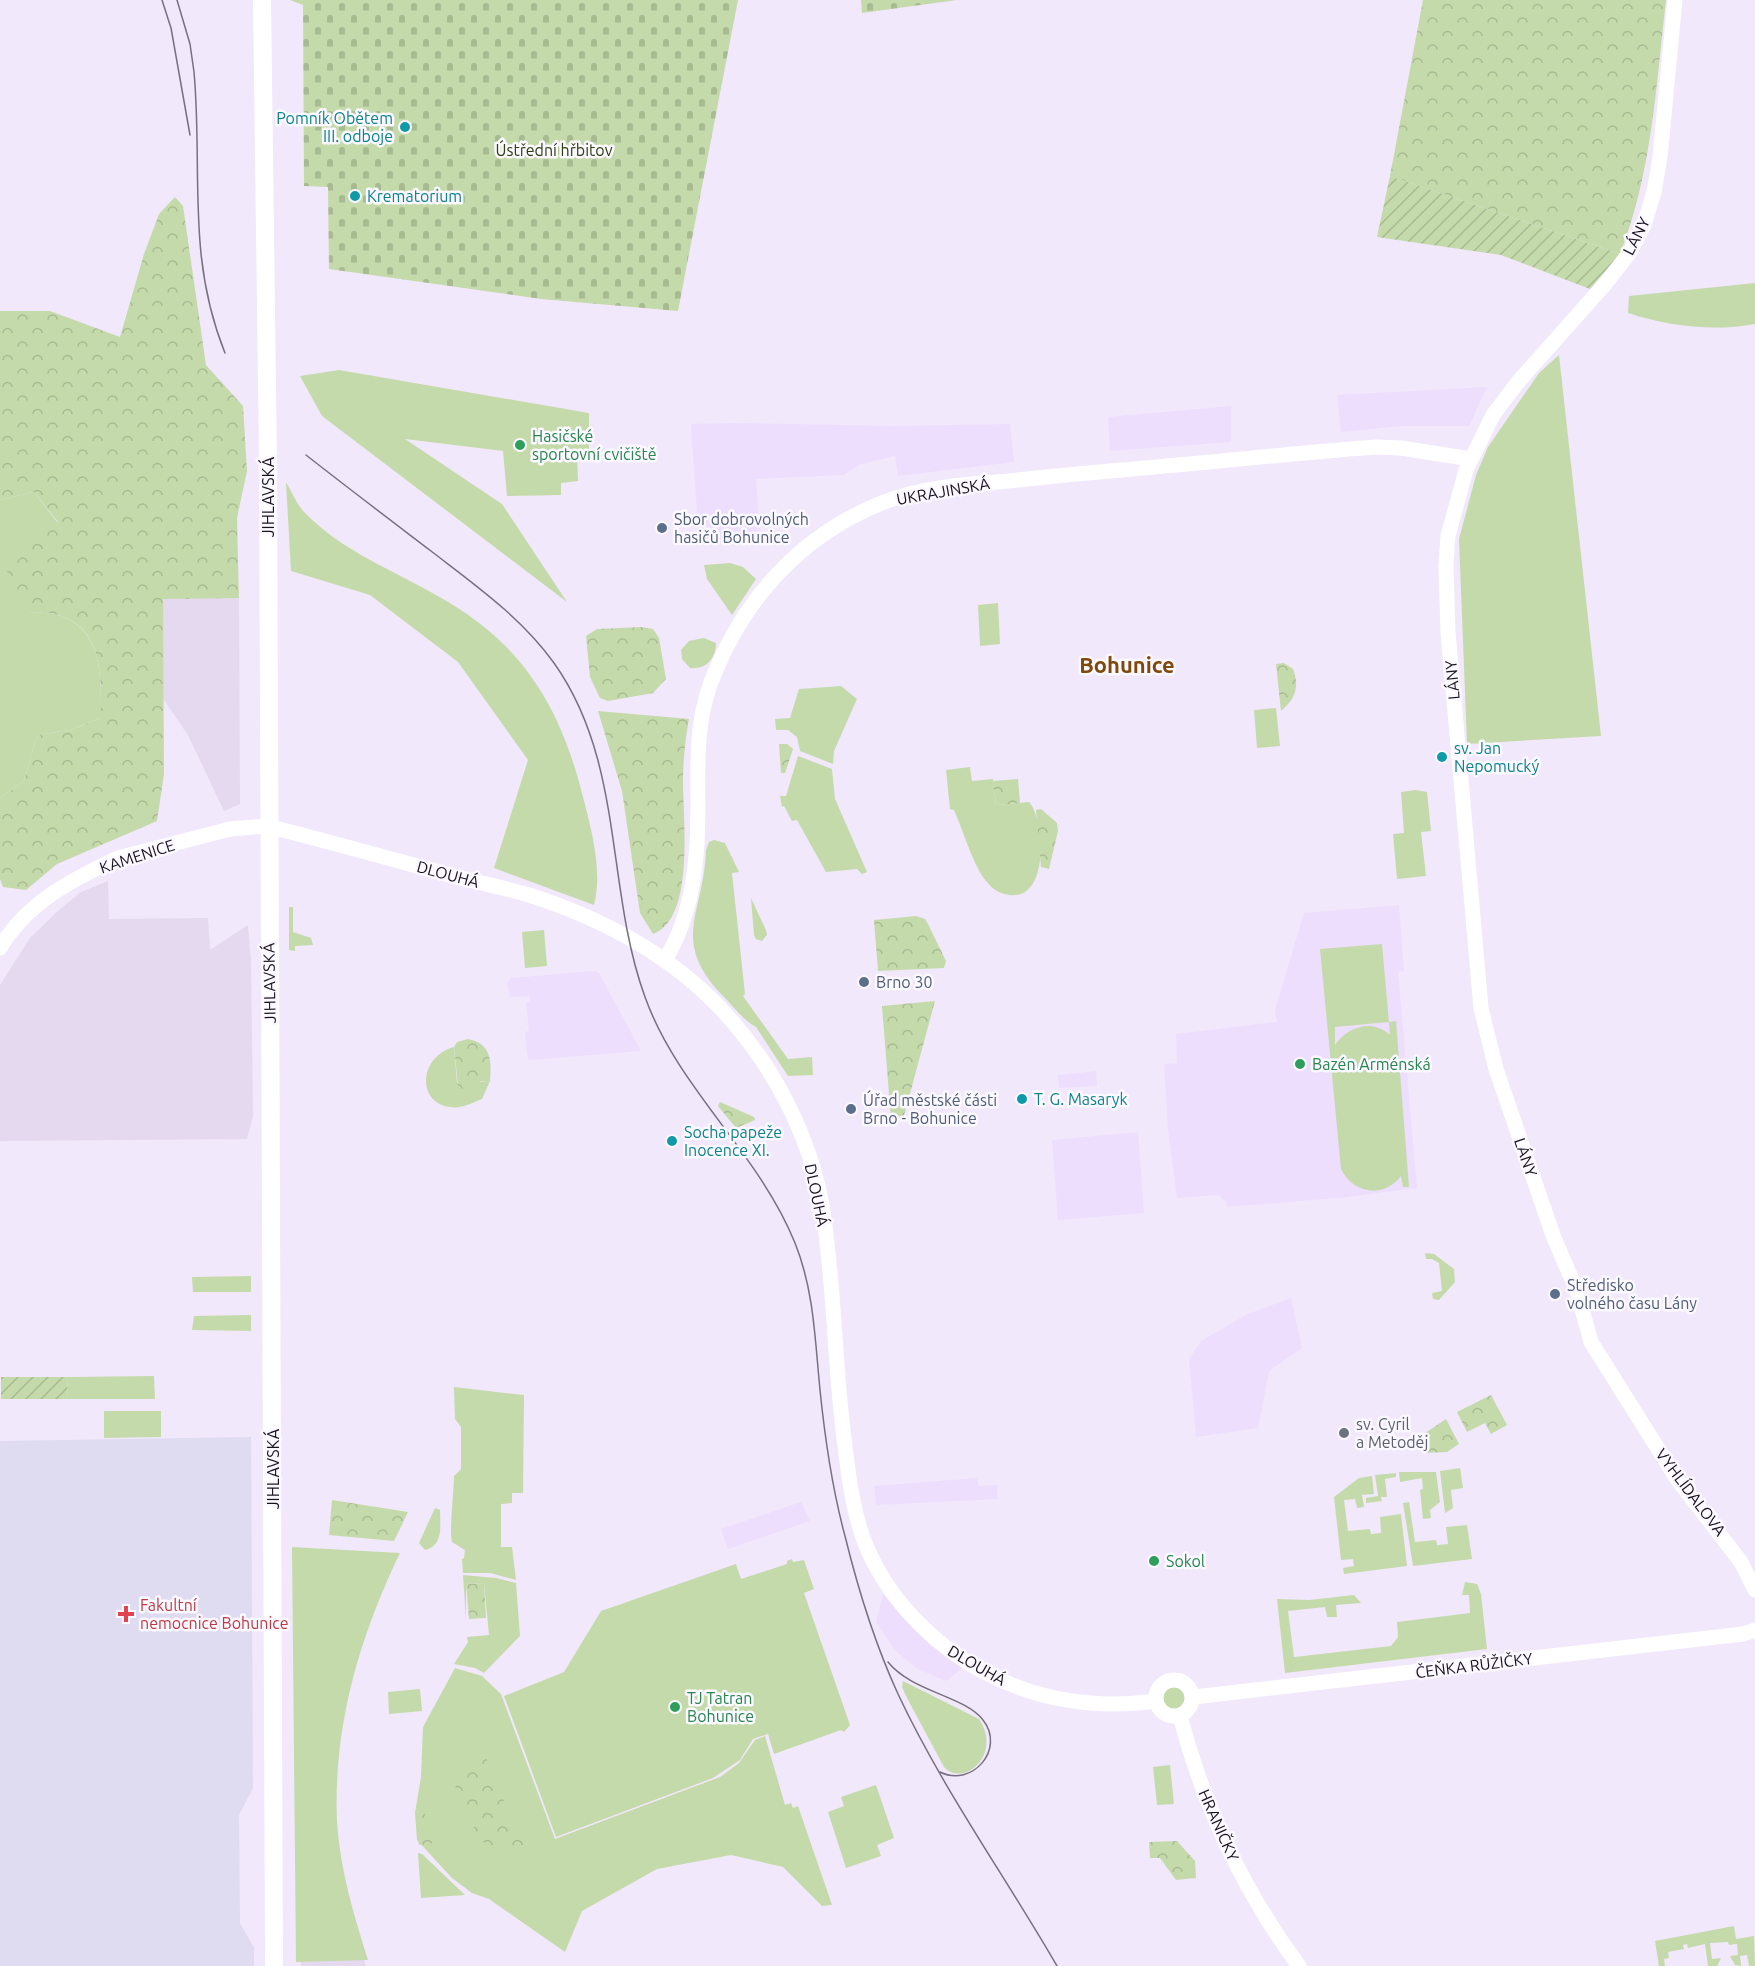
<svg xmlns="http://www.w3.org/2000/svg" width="1755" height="1966" viewBox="0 0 1755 1966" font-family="Ubuntu,sans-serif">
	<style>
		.commercial { fill: #e4d9ee }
		.built { fill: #eddefe }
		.medical { fill: #dfdbf1 }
		.grass { fill: #c5daaa; fill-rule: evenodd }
		.forest { fill: url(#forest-crowns) }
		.cemetery { fill: url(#cemetery-stones) }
		.garden { fill: url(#garden-furrows) }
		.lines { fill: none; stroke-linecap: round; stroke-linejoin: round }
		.minor { stroke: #fff; stroke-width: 15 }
		.major { stroke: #fff; stroke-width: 18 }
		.tram { stroke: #77707f; stroke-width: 1.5 }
		.culture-dot { fill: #0f9aa8; stroke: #fbf8ff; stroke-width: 2 }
		.leisure-dot { fill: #2e9e5b; stroke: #fbf8ff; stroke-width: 2 }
		.service-dot { fill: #5c6f8a; stroke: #fbf8ff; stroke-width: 2 }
		.worship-dot { fill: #6b7280; stroke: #fbf8ff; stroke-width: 2 }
		.health-dot { fill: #e0444e; stroke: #fbf8ff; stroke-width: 2 }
		.labels { text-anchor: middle; stroke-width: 5; stroke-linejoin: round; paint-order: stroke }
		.culture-label { font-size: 16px; fill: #0d838f; stroke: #fbf8ff; text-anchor: start }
		.park-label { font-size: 16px; fill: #2e3f11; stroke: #fbf8ff }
		.street-label { font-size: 16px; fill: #18121e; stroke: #fbf8ff }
		.leisure-label { font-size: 16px; fill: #27864d; stroke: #fbf8ff; text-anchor: start }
		.service-label { font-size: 16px; fill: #4e5e75; stroke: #fbf8ff; text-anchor: start }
		.worship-label { font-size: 16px; fill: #5b616d; stroke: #fbf8ff; text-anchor: start }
		.health-label { font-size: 16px; fill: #be3a42; stroke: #fbf8ff; text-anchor: start }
		.district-label { font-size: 22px; font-weight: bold; fill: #7e490b; stroke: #fbf8ff }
	</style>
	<defs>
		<pattern id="forest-crowns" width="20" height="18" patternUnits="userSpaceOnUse" patternTransform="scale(1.5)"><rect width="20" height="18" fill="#c5daaa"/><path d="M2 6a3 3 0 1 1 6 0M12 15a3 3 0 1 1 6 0" fill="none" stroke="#a8ba92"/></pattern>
		<pattern id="cemetery-stones" width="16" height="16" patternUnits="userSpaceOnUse" patternTransform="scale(1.5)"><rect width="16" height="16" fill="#c5daaa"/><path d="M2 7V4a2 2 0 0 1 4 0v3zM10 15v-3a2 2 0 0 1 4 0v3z" fill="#a8ba92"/></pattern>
		<pattern id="garden-furrows" width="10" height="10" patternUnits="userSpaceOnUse" patternTransform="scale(1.5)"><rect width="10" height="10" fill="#c5daaa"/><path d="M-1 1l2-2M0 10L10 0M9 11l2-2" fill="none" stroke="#a8ba92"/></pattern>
	</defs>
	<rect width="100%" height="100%" fill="#f1e8fb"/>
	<!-- commercial -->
	<g class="commercial">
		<polygon points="163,598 239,598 240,804 224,811 188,735 162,697"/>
		<polygon points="108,881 109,919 208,918 210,950 248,925 251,962 253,1116 247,1139 0,1141 0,985 30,938 59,910 81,892"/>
		<polygon points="301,1955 362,1955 366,1966 301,1966"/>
	</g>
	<!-- built -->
	<g class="built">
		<polygon points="1487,387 1469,426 1402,426 1341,432 1337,395"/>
		<polygon points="1231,406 1231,442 1110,451 1108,417"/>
		<polygon points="731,423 895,426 1010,424 1014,462 898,476 895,456 861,464 843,475 756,479 760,536 699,541 691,424"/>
		<polygon points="1399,905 1404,971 1398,972 1417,1188 1348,1197 1227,1207 1226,1201 1218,1195 1177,1198 1168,1129 1164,1064 1177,1063 1176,1034 1277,1022 1275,1010 1304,913"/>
		<polygon points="595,971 599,973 641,1051 528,1060 525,1032 529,1031 526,1002 530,1002 530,996 510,997 507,983 511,978"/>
		<polygon points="1096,1071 1097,1086 1059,1088 1058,1075"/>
		<polygon points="1138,1132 1144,1213 1058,1220 1052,1140"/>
		<polygon points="1291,1298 1302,1348 1269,1371 1258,1428 1196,1437 1189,1359 1201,1341 1248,1314"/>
		<polygon points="977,1478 979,1486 997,1485 997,1499 876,1505 874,1486"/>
		<polygon points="801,1502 810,1521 728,1549 721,1529"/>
		<polygon points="883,1594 929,1644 962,1668 946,1681 916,1668 895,1650 876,1622"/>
	</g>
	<!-- medical -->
	<polygon class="medical" points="251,1437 253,1788 239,1815 240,1923 254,1948 254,1966 0,1966 0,1441"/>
	<!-- grass -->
	<g class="grass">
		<path d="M1755 283V324C1714 332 1667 326 1628 313L1629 296Z"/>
		<polygon points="1559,355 1601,736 1467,744 1459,539 1476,475 1488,447 1539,373"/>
		<polygon points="339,370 589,413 589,451 577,452 578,481 561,483 561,495 507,496 503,451 405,439 502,504 567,602 322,416 300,376"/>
		<path d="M286 482C292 492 297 505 305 513 341 550 392 570 436 595 520 641 559 703 582 793 591 828 603 870 594 905L494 868 528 760 458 662 370 595 291 571Z"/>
		<path d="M34 492 58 523 28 612C38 613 52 612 61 616 104 631 101 681 101 718L70 730 37 735 24 781 0 798V500Z"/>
		<polygon points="730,563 743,567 756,579 732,615 707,579 704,565"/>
		<polygon points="998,603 1000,644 980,646 978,605"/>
		<path d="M704 638 716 643C716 658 706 670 690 668L682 659 681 650 689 641Z"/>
		<polygon points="841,686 857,699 834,751 833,764 800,751 797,737 788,730 776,730 775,719 790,718 799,689"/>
		<polygon points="1276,708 1280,746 1257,748 1254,710"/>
		<polygon points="798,756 832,769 835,799 867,872 862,874 857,869 826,872 797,820 792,821 784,806 782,807 780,796 786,796"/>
		<path d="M970 767 972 781 993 779 996 805 1029 802C1045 819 1050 901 1009 895 999 893 993 890 986 881 973 865 963 830 954 810L950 809 946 770Z"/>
		<polygon points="1415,790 1427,792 1431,831 1421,832 1426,876 1397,879 1393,834 1404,833 1401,792"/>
		<path d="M714 840 725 843 739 872 732 873 745 994 743 996 788 1059 812 1057 813 1075 788 1076 756 1027C743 1020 734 1007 723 996 669 940 704 915 706 850L709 842Z"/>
		<polygon points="751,898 766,930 767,935 762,941 756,939 754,935"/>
		<polygon points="289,907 293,907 293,932 311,938 313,945 295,946 295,951 289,950"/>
		<polygon points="544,930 547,966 525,968 522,932"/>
		<path d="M1382 944 1389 1022 1396 1021 1409 1187H1403L1401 1176C1384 1198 1354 1195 1341 1169L1320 949ZM1389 1022 1390 1035C1372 1018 1347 1027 1335 1045V1027Z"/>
		<path d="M454 1047 457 1083 490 1081 482 1099C472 1103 461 1109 450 1107 417 1103 418 1057 454 1047Z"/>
		<polygon points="1425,1253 1434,1254 1454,1269 1455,1282 1439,1300 1433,1299 1432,1293 1442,1291 1439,1263 1432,1259 1426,1259"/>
		<polygon points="251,1276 251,1292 193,1292 192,1277"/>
		<polygon points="251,1315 251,1331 192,1330 194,1316"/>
		<polygon points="154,1376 155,1399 67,1399 68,1377"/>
		<path d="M454 1387 524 1395 523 1493H512V1503L501 1504V1547H512L516 1580 490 1573H463L462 1559 464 1558 465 1550 452 1542C449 1530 454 1491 454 1476L461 1469V1427L455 1419Z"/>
		<polygon points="104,1411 161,1411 161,1437 104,1438"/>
		<polygon points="1460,1468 1463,1488 1451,1490 1453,1508 1445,1513 1440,1471"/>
		<polygon points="1399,1472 1436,1472 1440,1502 1430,1510 1431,1518 1423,1519 1420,1490 1423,1489 1422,1478 1400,1482"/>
		<polygon points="1396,1473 1396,1477 1385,1479 1387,1497 1381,1497 1382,1501 1366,1503 1366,1498 1378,1496 1375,1475"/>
		<polygon points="1372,1476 1374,1494 1362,1495 1364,1507 1357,1508 1355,1499 1344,1500 1348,1531 1370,1529 1371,1534 1381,1533 1380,1517 1401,1514 1407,1566 1344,1574 1343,1568 1354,1566 1353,1559 1341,1560 1334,1497 1359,1478"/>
		<polygon points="1409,1502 1415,1542 1436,1540 1437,1545 1448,1544 1446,1527 1467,1525 1472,1559 1413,1566 1403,1503"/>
		<path d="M435 1508 440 1510C440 1525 444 1545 425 1550L419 1543Z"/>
		<path d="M292 1547 400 1553C359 1638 333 1727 337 1822 340 1869 354 1916 368 1960L296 1962Z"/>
		<polygon points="792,1559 793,1562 804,1560 814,1589 804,1593 850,1725 844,1732 841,1730 774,1754 768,1734 753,1739 740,1760 713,1778 556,1837 504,1696 564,1672 601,1611 736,1564 741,1579 787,1564 787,1561"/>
		<polygon points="463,1575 496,1578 516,1583 520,1636 484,1673 475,1668 454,1664 468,1642 467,1637 489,1635 484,1583 466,1584 466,1620"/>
		<polygon points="1465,1582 1477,1584 1481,1594 1487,1649 1285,1673 1277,1599 1309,1600 1354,1595 1361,1603 1336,1605 1337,1617 1327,1617 1325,1607 1288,1611 1294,1657 1391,1646 1398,1637 1397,1622 1470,1613 1469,1595 1462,1595"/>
		<polygon points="455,1668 482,1676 501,1694 555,1839 720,1777 739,1763 755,1740 765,1736 785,1805 791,1803 793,1808 798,1806 832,1905 822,1906 783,1867 731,1855 657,1869 582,1911 565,1952 489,1899 472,1893 452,1878 417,1840 415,1813 421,1777 423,1727"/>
		<path d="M903 1681 979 1719C1003 1755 963 1788 944 1767L907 1698 902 1687Z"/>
		<circle cx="1174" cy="1699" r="12"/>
		<polygon points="420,1689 422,1711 389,1714 388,1692"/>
		<polygon points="1170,1765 1174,1804 1157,1805 1153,1767"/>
		<polygon points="876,1785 894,1838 877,1845 881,1856 846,1868 828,1812 844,1806 841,1797"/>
		<polygon points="418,1853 422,1854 465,1895 421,1898"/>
		<polygon points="1734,1926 1736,1939 1754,1936 1755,1966 1749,1966 1747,1955 1740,1956 1741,1966 1735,1965 1730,1956 1738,1955 1737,1944 1729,1945 1728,1942 1710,1943 1712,1959 1721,1958 1717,1966 1708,1966 1705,1944 1688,1948 1687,1944 1683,1945 1684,1949 1668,1952 1669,1958 1664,1959 1665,1966 1659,1966 1655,1941"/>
	</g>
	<!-- forest -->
	<g class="forest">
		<path d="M1423 0H1666C1656 86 1652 173 1620 254L1390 176Z"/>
		<path d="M175 197 183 206 206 365 243 406 247 471 237 518 239 598 163 599 164 774 157 821 57 864 26 890 3 887 0 879V798L24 781 37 735 70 730 101 718C101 681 104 630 61 616 52 612 38 613 28 612L7 571 58 522 34 492 0 500V311H50L120 337 144 254 159 214Z"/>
		<polygon points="642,627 653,629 659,638 666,679 653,693 608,701 600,698 590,677 586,636 597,629"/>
		<path d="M1284 663 1293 669C1300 687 1295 699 1281 711L1276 664Z"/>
		<path d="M598 711 689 719C685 740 683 762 683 783 683 819 695 919 653 934L640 913 622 791Z"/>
		<polygon points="779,744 787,744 793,749 785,773 781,773"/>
		<polygon points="1018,779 1020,803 996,805 993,781"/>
		<polygon points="1041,809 1057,823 1058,831 1049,869 1041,867 1036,810"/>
		<polygon points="916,916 925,919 928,924 946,961 944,968 878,971 874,920"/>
		<polygon points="935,1001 905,1112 903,1118 891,1119 882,1006"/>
		<path d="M468 1039C491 1043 492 1061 490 1081H480L477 1089 469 1093 458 1086 454 1047 457 1042Z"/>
		<polygon points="720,1102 754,1117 755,1120 736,1128 718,1106"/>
		<polygon points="1491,1395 1507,1425 1491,1434 1485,1423 1467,1432 1457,1412"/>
		<polygon points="1446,1419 1459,1444 1447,1452 1423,1453 1415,1440"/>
		<polygon points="332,1500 408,1512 394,1541 329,1535"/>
		<polygon points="484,1583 486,1618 469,1619 466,1584"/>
		<path d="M482 1748 514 1825 525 1843C523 1846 522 1849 519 1851 509 1859 482 1844 476 1835 471 1828 477 1819 476 1811L467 1806 455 1791 457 1777Z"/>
		<polygon points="425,1814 434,1829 435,1843 419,1845 416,1815"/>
		<polygon points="1177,1841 1195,1861 1196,1878 1176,1880 1160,1858 1150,1858 1149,1842"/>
	</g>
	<!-- cemetery -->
	<g class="cemetery">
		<polygon points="290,0 738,0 678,311 541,299 329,269 328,187 304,186 303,5"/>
		<polygon points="861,0 957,0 862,13"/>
	</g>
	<!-- garden -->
	<g class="garden">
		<polygon points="1390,176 1620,254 1590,289 1501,255 1377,237"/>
		<polygon points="1,1377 68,1377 67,1399 1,1399"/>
	</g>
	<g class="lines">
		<!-- minor -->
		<g class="minor">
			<polyline points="1675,0 1660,157 1654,192 1644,225 1630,252 1606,283 1518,382 1493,415 1466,470 1448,536 1446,565 1448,632 1481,1008 1496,1069 1554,1238 1577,1291 1591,1342 1677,1479 1741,1562 1755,1590"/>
			<path d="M0 948C26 903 73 879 118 858L230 829 267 826C327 841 387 858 446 874 474 882 502 887 529 895 601 918 671 955 723 1011 772 1064 809 1133 822 1205 835 1285 834 1366 845 1446 849 1479 853 1512 865 1543 887 1598 932 1644 984 1672 1037 1700 1096 1709 1156 1701"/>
			<path d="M665 960C684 929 693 892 696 856 702 798 690 741 710 685 741 601 800 535 884 502 923 487 967 484 1008 481 1046 477 1084 473 1122 470 1207 463 1292 453 1377 447L1401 448 1471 459"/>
			<circle cx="1174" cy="1698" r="18"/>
			<polyline points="1193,1697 1743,1634 1755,1630"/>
			<path d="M1180 1716C1203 1805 1244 1892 1299 1966"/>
		</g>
		<!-- major -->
		<polyline class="major" points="262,0 268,462 274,1966"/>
		<!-- tram -->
		<g class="tram">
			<polyline points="162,0 171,28 190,135"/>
			<path d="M177 0 190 44 194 72C203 172 186 256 225 353"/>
			<path d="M306 455C348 488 389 519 431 551 475 585 521 617 554 663 625 763 605 887 645 997 678 1089 759 1153 795 1243 814 1290 815 1340 820 1390 825 1439 832 1488 845 1536 858 1589 875 1644 898 1694 942 1788 1005 1876 1057 1966"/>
			<path d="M888 1662C912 1692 965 1696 983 1720 1006 1749 972 1788 940 1772"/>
		</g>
	</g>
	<!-- markers -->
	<g class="culture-dot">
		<circle cx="405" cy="127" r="6"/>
		<circle cx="355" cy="196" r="6"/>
		<circle cx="1442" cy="757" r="6"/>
		<circle cx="1022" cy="1099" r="6"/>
		<circle cx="672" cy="1141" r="6"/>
	</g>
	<g class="leisure-dot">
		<circle cx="520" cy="445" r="6"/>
		<circle cx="1300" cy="1064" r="6"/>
		<circle cx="1154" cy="1561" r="6"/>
		<circle cx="675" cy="1707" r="6"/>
	</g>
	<g class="service-dot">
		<circle cx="662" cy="528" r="6"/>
		<circle cx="864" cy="982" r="6"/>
		<circle cx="851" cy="1109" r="6"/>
		<circle cx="1555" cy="1294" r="6"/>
	</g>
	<circle class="worship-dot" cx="1344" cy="1433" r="6"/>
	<path class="health-dot" d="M123 1605h6v6h6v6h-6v6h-6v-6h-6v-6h6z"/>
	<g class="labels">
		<!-- culture labels -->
		<g class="culture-label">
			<text x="393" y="124" text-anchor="end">Pomník Obětem<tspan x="393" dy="18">III. odboje</tspan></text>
			<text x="367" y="202">Krematorium</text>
			<text x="1454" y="754">sv. Jan<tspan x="1454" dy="18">Nepomucký</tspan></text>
			<text x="1034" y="1105">T. G. Masaryk</text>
			<text x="684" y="1138">Socha papeže<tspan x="684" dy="18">Inocence XI.</tspan></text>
		</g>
		<!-- park labels -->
		<g class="park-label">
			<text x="554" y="156">Ústřední hřbitov</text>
		</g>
		<!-- street labels -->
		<g class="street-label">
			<text transform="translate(1636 236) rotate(-63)" y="6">LÁNY</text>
			<text transform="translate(943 491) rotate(-10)" y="6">UKRAJINSKÁ</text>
			<text transform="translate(268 497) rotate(-90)" y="6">JIHLAVSKÁ</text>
			<text transform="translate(1452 680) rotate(-95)" y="6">LÁNY</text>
			<text transform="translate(137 856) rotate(-18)" y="6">KAMENICE</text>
			<text transform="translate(448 874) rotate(15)" y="6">DLOUHÁ</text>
			<text transform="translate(269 983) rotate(-91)" y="6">JIHLAVSKÁ</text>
			<text transform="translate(1526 1157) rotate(71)" y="6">LÁNY</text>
			<text transform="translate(817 1195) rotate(78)" y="6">DLOUHÁ</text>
			<text transform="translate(273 1469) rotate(-90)" y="6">JIHLAVSKÁ</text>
			<text transform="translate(1691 1492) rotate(53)" y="6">VYHLÍDALOVA</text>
			<text transform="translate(977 1665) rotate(30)" y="6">DLOUHÁ</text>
			<text transform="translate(1474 1665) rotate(-7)" y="6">ČEŇKA RŮŽIČKY</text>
			<text transform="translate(1219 1825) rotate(66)" y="6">HRANIČKY</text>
		</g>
		<!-- leisure labels -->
		<g class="leisure-label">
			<text x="532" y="442">Hasičské<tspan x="532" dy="18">sportovní cvičiště</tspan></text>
			<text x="1312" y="1070">Bazén Arménská</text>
			<text x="1166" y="1567">Sokol</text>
			<text x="687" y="1704">TJ Tatran<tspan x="687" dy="18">Bohunice</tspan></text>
		</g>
		<!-- service labels -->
		<g class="service-label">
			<text x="674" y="525">Sbor dobrovolných<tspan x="674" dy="18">hasičů Bohunice</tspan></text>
			<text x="876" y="988">Brno 30</text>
			<text x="863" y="1106">Úřad městské části<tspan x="863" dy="18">Brno - Bohunice</tspan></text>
			<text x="1567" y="1291">Středisko<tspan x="1567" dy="18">volného času Lány</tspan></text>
		</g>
		<!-- worship labels -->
		<g class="worship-label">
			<text x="1356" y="1430">sv. Cyril<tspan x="1356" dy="18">a Metoděj</tspan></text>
		</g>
		<!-- health labels -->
		<g class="health-label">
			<text x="140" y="1611">Fakultní<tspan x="140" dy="18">nemocnice Bohunice</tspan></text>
		</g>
		<!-- district labels -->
		<g class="district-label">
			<text x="1127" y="673">Bohunice</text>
		</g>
	</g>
</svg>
